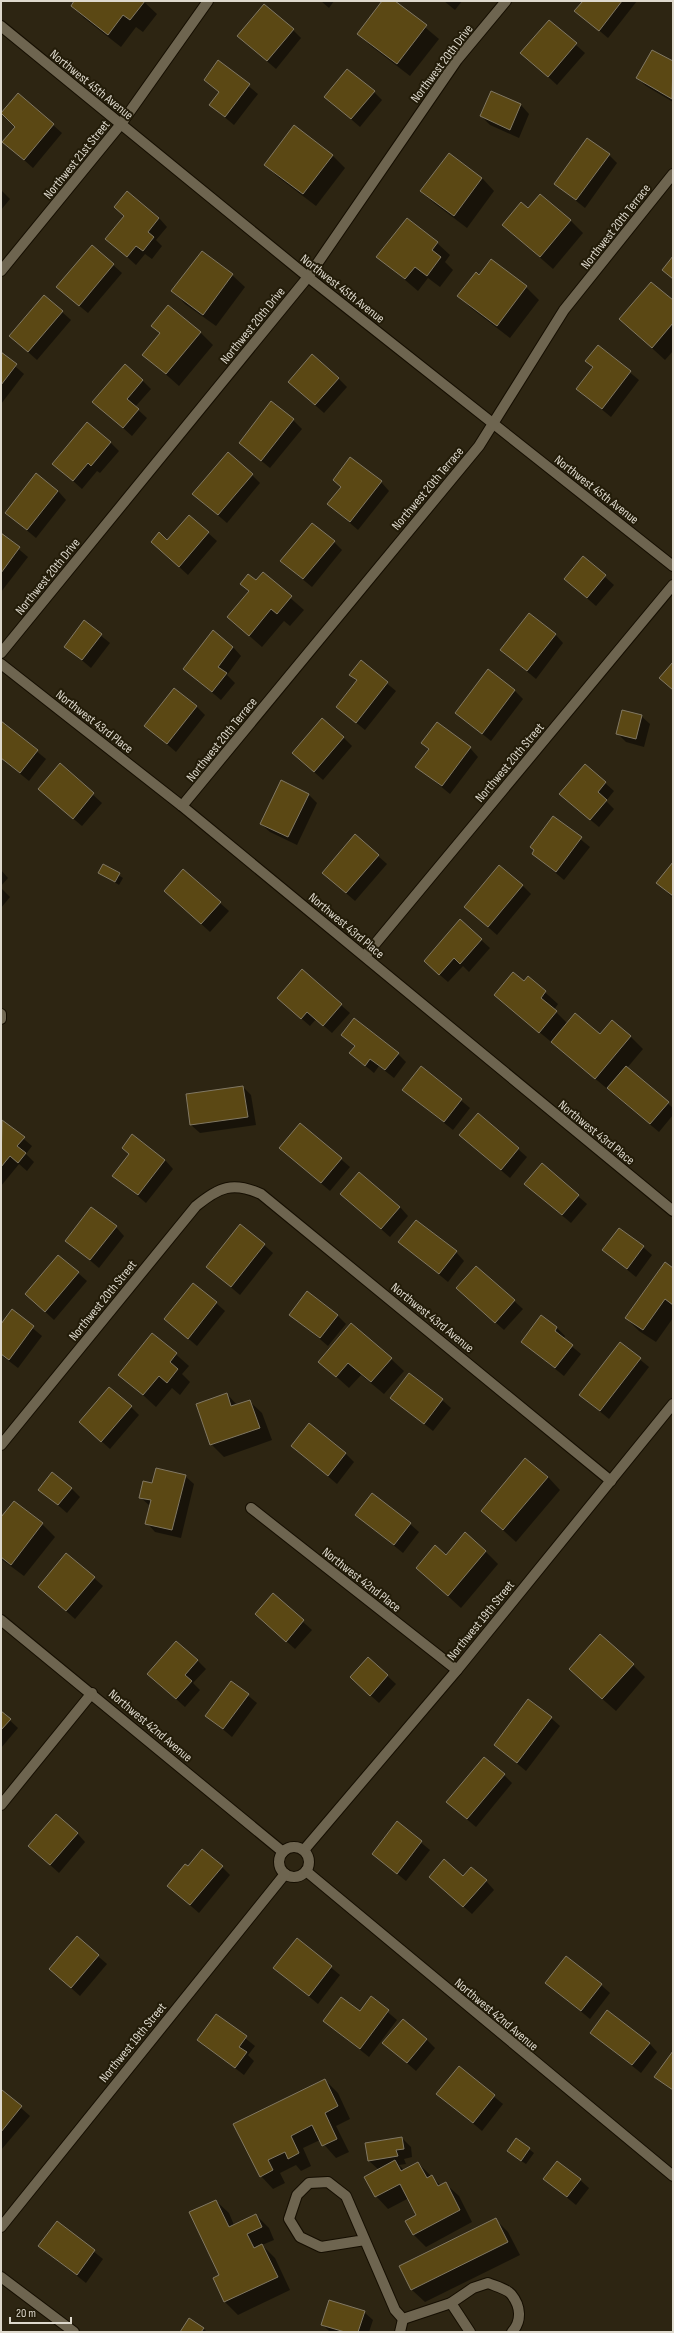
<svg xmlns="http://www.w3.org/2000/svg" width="674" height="2333" viewBox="0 0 674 2333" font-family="'Sofia Sans Condensed',sans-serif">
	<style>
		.shadow { fill: #0007 }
		.building { fill: #5b4814; stroke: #817863 }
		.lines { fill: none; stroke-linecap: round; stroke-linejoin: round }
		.street-casing { stroke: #150e00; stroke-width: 12 }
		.secondary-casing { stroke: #150e00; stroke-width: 12 }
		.street { stroke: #6e6550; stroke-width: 10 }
		.secondary { stroke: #6e6550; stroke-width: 10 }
		.labels { text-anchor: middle; stroke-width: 4; stroke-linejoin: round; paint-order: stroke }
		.street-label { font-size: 13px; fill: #ded9cd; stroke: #231c09 }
	</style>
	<rect width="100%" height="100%" fill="#2d2512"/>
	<!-- shadow -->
	<g class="shadow">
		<polygon points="75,1 143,1 157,14 143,32 136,27 121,47 84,18 72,6"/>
		<polygon points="321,1 334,1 329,8"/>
		<polygon points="384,1 394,1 439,39 410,76 371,46 358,34"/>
		<polygon points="444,1 462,1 455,10"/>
		<polygon points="584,1 637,1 608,38 576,11"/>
		<polygon points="549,21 585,53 557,85 522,53"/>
		<polygon points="293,30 301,38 276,69 247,44"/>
		<polygon points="653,51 673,63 673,102 646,86 637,78"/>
		<polygon points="219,62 258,94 234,125 210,105 220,93 205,80"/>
		<polygon points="374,92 382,100 360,127 326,97"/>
		<polygon points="491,93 521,105 529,114 519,138 490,125 481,116"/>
		<polygon points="18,94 62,133 33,168 4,142 16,128 1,114"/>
		<polygon points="332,155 345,168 316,206 278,177 265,165"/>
		<polygon points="609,155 617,163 585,208 555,184"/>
		<polygon points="482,178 494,191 467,228 434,203 421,191"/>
		<polygon points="1,190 10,199 1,210"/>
		<polygon points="528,210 570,220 583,233 553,269 503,225"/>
		<polygon points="159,218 167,227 156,240 162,246 152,259 145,254 136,265 107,239"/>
		<polygon points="437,243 450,255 445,262 453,270 440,287 428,278 418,291 378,257"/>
		<polygon points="92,246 122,273 88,313 66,295"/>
		<polygon points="491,261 526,287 539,300 510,338 471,308 459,296 480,276"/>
		<polygon points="232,275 245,287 216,326 185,304 173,291"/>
		<polygon points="673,302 673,351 665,360 620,319"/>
		<polygon points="62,312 71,320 37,360 10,336"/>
		<polygon points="152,326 200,332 213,345 179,386 144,355 161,334"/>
		<polygon points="598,346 639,380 611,417 577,389 593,368 587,361"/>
		<polygon points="1,354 24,374 1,404"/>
		<polygon points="338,378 347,387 324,413 298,390"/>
		<polygon points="142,380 151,389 135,407 147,418 132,436 94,402"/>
		<polygon points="293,420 302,429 270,468 240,443"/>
		<polygon points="110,442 119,451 100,473 97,471 82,489 54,464"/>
		<polygon points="252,475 260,483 227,523 202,502"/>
		<polygon points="381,482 389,491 358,530 328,504"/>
		<polygon points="58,491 66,500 36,538 6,513"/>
		<polygon points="189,516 217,541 188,575 152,542 168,541"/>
		<polygon points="1,534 28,557 1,592"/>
		<polygon points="334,542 342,550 312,587 290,569"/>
		<polygon points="583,557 614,585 596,606 574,587"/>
		<polygon points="263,574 304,610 290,626 284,621 262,647 228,617"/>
		<polygon points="84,622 110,643 91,668 65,646"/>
		<polygon points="555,634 563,643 536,679 501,650"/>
		<polygon points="233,647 241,656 227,675 235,683 221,700 184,669"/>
		<polygon points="361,662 396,691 365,730 337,707 357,681 351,675"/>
		<polygon points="515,691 523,699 491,741 456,713"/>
		<polygon points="196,706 205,715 176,752 146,726"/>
		<polygon points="641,716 650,724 644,747 626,742 617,733"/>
		<polygon points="1,722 46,759 29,781 1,758"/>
		<polygon points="343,737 352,746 323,780 293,753"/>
		<polygon points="422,743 470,748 478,757 450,794 417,767 429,750"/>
		<polygon points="60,765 102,803 82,826 48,797"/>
		<polygon points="585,765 614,791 606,801 614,809 599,827 569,802"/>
		<polygon points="282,782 309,795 317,803 297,845 270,832 261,824"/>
		<polygon points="553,817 590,847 564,880 533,854"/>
		<polygon points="378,856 387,864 355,901 323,873"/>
		<polygon points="673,863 673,898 658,883"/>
		<polygon points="104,866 123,878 119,885 100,873"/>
		<polygon points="1,870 8,878 1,886"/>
		<polygon points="522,885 531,894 497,935 465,907"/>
		<polygon points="1,888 10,897 1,908"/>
		<polygon points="165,891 220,903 229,911 210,932"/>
		<polygon points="460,921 490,948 469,972 463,966 448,982 433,969"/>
		<polygon points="302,971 350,1013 332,1033 316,1019 310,1026 278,998"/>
		<polygon points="528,977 558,1004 554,1010 568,1024 600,1036 630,1036 643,1049 627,1068 673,1108 673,1115 659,1132 495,995 524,983"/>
		<polygon points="342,1035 398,1054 406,1062 394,1078 379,1066 374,1073 350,1053 355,1047"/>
		<polygon points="421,1067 470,1108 453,1130 403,1090"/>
		<polygon points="243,1087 251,1095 256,1125 200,1133 191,1125"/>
		<polygon points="478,1114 527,1157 510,1178 469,1143"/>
		<polygon points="3,1121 32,1146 26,1154 34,1162 27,1171 19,1164 1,1186"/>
		<polygon points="300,1124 350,1167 330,1191 289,1156"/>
		<polygon points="165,1160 173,1169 146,1203 114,1176"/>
		<polygon points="542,1165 587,1204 571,1223 534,1192"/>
		<polygon points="342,1194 400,1207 408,1216 390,1237"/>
		<polygon points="116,1227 124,1236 99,1268 67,1241"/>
		<polygon points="400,1242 456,1252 464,1261 448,1282"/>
		<polygon points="264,1245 273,1253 240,1295 207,1267"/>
		<polygon points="643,1247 652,1255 636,1277 603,1250"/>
		<polygon points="476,1267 523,1309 504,1330 457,1288"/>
		<polygon points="673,1269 673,1318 656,1342 639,1331 626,1318"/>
		<polygon points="78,1273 87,1281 54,1320 26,1294"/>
		<polygon points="216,1303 225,1311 197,1346 165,1319"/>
		<polygon points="12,1311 42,1336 18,1368 1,1355 1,1325"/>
		<polygon points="290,1314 337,1315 346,1324 328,1346"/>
		<polygon points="541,1316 557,1328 565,1336 563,1339 581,1354 564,1376 522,1342"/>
		<polygon points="153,1334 189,1366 182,1374 190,1382 180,1395 172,1388 156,1407 120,1374"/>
		<polygon points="620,1343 649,1367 609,1419 580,1395"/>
		<polygon points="391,1359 404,1371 384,1394 361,1375 349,1388 320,1362"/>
		<polygon points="227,1394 237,1405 249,1401 262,1413 272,1440 224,1457 211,1444"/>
		<polygon points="392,1398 442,1400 451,1408 433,1431"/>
		<polygon points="131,1407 139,1415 110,1449 89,1430"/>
		<polygon points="292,1446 346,1454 354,1462 337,1484"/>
		<polygon points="185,1476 194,1484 181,1538 155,1532 147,1523 150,1506 140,1497"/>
		<polygon points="548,1477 560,1490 516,1542 482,1511"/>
		<polygon points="71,1488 80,1497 67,1513 40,1490"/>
		<polygon points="356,1515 410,1524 419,1532 403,1553"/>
		<polygon points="1,1519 42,1524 55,1537 24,1576 1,1559"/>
		<polygon points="486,1552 498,1564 461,1608 417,1568 446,1556"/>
		<polygon points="94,1578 103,1586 75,1619 39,1587"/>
		<polygon points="273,1595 312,1630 295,1649 256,1614"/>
		<polygon points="368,1658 396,1684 379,1703 359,1685"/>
		<polygon points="197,1660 206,1669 193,1683 200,1690 185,1707 157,1682"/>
		<polygon points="633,1665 645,1677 616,1711 583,1682"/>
		<polygon points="232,1682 257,1703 232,1737 207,1716"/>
		<polygon points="1,1712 18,1728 1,1748"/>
		<polygon points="551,1718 560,1726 526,1771 495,1745"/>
		<polygon points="504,1775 512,1783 476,1827 456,1810"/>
		<polygon points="397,1823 430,1850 406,1881 373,1854"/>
		<polygon points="77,1833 85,1842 59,1873 29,1846"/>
		<polygon points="188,1867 222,1867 230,1875 199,1913 177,1894"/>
		<polygon points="486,1881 494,1890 472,1914 439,1885"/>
		<polygon points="77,1938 107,1964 80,1996 50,1969"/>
		<polygon points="298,1940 340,1975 318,2004 275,1968"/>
		<polygon points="547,1983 601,1985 610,1993 590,2019"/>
		<polygon points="371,1998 397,2020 369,2057 324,2021 360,2012"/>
		<polygon points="216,2015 255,2046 248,2055 254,2061 244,2075 198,2040"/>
		<polygon points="591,2033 649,2043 657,2052 641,2073"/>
		<polygon points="426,2039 435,2048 416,2071 384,2043"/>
		<polygon points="673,2052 673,2091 656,2076"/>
		<polygon points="459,2068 503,2104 482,2131 438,2094"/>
		<polygon points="325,2080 338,2093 350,2119 336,2126 349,2152 336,2158 320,2140 303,2148 311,2166 301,2171 296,2165 280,2173 285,2183 273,2189 261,2176 235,2125"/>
		<polygon points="2,2091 30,2116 1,2150 1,2093"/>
		<polygon points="402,2138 411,2147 412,2157 404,2159 406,2164 399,2165 405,2171 418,2163 441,2186 446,2184 459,2196 472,2222 426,2247 413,2234 418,2216 409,2198 388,2209 376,2196 379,2170 369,2161"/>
		<polygon points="516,2139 534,2153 526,2164 512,2155"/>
		<polygon points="544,2179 580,2180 589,2188 576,2205"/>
		<polygon points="216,2201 229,2213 234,2225 256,2215 269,2228 274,2240 262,2245 275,2258 290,2290 238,2315 225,2302 214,2278 220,2276"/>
		<polygon points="495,2219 508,2232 520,2255 425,2302 412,2290 400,2266"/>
		<polygon points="57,2222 103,2259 86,2283 39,2246"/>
		<polygon points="364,2312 373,2320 369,2332 330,2332 322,2324"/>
		<polygon points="204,2329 207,2332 181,2332"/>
	</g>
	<!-- building -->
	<g class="building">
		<polygon points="74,1 145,1 130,20 123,15 108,35 71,6"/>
		<polygon points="382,1 395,1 427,25 397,64 357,34"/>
		<polygon points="583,1 622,1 599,31 574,11"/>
		<polygon points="264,4 294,29 267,61 237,36"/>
		<polygon points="549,20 577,43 548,77 520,53"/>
		<polygon points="652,50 673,61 672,99 636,78"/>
		<polygon points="218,60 250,84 225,117 209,105 219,92 204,80"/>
		<polygon points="347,69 375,91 351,119 324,97"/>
		<polygon points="491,91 521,104 510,130 480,116"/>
		<polygon points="18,93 54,124 24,160 2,142 15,127 1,113"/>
		<polygon points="294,125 333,155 303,194 264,165"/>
		<polygon points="587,138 610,154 576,200 554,184"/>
		<polygon points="449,153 482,178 454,216 420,191"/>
		<polygon points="127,191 159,218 148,232 154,237 143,251 136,246 127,257 105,239 124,216 114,207"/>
		<polygon points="540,194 571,220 540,257 502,225 521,202 528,208"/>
		<polygon points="407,218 438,242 432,250 441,257 427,276 415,267 405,279 376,257"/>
		<polygon points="92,245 114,264 79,306 56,287"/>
		<polygon points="202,251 233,274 203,315 171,291"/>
		<polygon points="673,256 673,279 662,270"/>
		<polygon points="491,259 527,286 497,326 457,296 476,272 479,275"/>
		<polygon points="651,282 673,300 673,323 652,348 619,319"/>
		<polygon points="44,295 63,311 28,352 9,336"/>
		<polygon points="168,305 201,332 166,374 142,355 160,333 151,326"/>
		<polygon points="598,345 631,371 602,409 576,389 593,367 585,361"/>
		<polygon points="1,352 17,364 1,385"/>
		<polygon points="312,354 339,378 315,405 288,382"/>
		<polygon points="125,364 143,380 127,399 139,409 123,428 92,402"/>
		<polygon points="271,401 294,419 261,461 239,443"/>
		<polygon points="87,422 111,442 91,466 88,463 73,481 52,464"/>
		<polygon points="228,452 253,474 218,515 192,494"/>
		<polygon points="350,457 382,481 350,522 327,504 341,487 333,480"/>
		<polygon points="36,473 58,491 27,530 5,513"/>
		<polygon points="189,515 209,532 179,567 151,542 159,532 167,540"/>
		<polygon points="312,523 335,541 303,579 280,561"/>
		<polygon points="1,533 20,547 1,573"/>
		<polygon points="583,556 606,575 587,598 564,579"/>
		<polygon points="263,572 292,596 277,614 271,609 249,636 227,617 249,591 240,584 248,574 256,580"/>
		<polygon points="529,613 556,634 527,671 500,650"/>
		<polygon points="84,620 102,634 82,660 64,647"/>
		<polygon points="213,630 233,647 218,667 227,673 212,692 183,669"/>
		<polygon points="361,660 388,682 356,723 336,707 357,680 349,675"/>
		<polygon points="673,662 673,690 659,678"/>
		<polygon points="488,669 515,690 482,734 455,713"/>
		<polygon points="174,688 197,706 167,744 144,726"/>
		<polygon points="622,710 642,715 636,739 616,734"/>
		<polygon points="322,718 344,737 314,772 292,753"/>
		<polygon points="1,721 38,750 20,773 1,758"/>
		<polygon points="437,722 471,747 442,786 415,767 429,749 421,743"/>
		<polygon points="60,763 94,793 73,819 38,789"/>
		<polygon points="585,764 606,782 598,792 607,800 590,820 559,794"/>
		<polygon points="281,780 309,794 288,837 260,824"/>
		<polygon points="553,816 582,837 556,872 532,854 534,850 530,847"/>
		<polygon points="355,834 379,855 346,893 322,873"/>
		<polygon points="673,862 673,896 656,883"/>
		<polygon points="103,864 120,873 115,882 98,873"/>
		<polygon points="499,865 523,885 488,927 464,907"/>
		<polygon points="183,869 221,902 201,924 164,891"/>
		<polygon points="460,919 482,939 460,964 454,958 439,975 424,961"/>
		<polygon points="302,969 342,1004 323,1026 307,1012 301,1019 277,998"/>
		<polygon points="513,972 524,981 528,976 546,991 541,998 557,1011 539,1033 494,995"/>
		<polygon points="575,1013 600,1034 612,1020 631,1036 595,1079 551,1042"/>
		<polygon points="354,1018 399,1053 385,1070 370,1059 365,1066 349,1053 355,1046 341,1035"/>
		<polygon points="421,1066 462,1099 444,1122 402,1090"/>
		<polygon points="626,1066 669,1102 650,1124 607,1088"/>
		<polygon points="243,1086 248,1117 190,1125 186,1094"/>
		<polygon points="478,1113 519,1148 501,1170 459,1135"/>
		<polygon points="2,1120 25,1137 17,1146 26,1153 18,1163 10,1156 1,1167"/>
		<polygon points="300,1123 342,1158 321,1183 279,1148"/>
		<polygon points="132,1134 165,1160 138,1195 112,1176 129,1154 122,1148"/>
		<polygon points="542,1163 579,1195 562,1215 524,1184"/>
		<polygon points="359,1172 400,1207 381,1229 340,1194"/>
		<polygon points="91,1207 117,1226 90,1260 65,1241"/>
		<polygon points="416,1220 457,1251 439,1274 398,1242"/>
		<polygon points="240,1224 265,1244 231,1287 206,1267"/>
		<polygon points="619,1228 644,1246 627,1269 602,1250"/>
		<polygon points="58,1255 79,1272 45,1312 25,1294"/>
		<polygon points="665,1262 673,1268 673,1305 665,1299 643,1330 625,1318"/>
		<polygon points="476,1266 515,1300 495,1323 456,1288"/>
		<polygon points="193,1283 217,1302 188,1339 164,1319"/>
		<polygon points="307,1291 338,1315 320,1338 289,1315"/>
		<polygon points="12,1309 34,1326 9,1360 1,1354 1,1324"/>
		<polygon points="541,1315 557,1327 555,1331 573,1345 555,1368 521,1342"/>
		<polygon points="351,1323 392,1358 371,1382 348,1363 336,1377 318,1362"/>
		<polygon points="152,1333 177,1353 170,1362 178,1369 167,1383 159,1376 143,1395 118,1375"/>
		<polygon points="620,1342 641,1358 600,1411 579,1395"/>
		<polygon points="409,1373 443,1399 424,1424 390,1398"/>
		<polygon points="109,1387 132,1406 101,1442 79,1422"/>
		<polygon points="227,1393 231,1406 250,1400 260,1428 210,1445 196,1404"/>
		<polygon points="309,1423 346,1453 328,1476 291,1446"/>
		<polygon points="525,1458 548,1477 503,1530 481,1511"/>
		<polygon points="156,1468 186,1475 172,1530 145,1524 151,1500 139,1498 143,1481 152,1483"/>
		<polygon points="52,1472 72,1488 58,1505 38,1490"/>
		<polygon points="372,1493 411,1523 394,1545 355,1515"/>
		<polygon points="14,1501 43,1523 11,1565 1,1557 1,1517"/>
		<polygon points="465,1532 486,1551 448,1596 416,1568 435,1545 446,1555"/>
		<polygon points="66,1553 95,1577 66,1611 38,1587"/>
		<polygon points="273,1593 304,1620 286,1642 255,1614"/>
		<polygon points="600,1634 634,1664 602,1699 569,1669"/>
		<polygon points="176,1641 198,1660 185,1675 192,1681 176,1699 147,1674"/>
		<polygon points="368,1657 388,1675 370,1696 350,1677"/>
		<polygon points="231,1681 249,1694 223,1729 205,1716"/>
		<polygon points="528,1699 552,1717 517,1763 494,1745"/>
		<polygon points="1,1711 11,1719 1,1730"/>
		<polygon points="484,1757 505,1774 467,1819 446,1802"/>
		<polygon points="56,1814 78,1833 50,1865 28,1846"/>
		<polygon points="397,1821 422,1841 397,1874 372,1854"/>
		<polygon points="202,1849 223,1866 190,1905 167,1886 185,1864 188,1866"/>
		<polygon points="444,1859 463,1876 471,1867 487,1880 463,1907 429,1877"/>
		<polygon points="77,1936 99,1955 71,1988 49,1969"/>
		<polygon points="297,1938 332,1966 309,1996 273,1968"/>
		<polygon points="566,1956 602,1984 581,2011 545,1983"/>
		<polygon points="371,1996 389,2010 360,2049 323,2021 341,1997 360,2011"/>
		<polygon points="607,2010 650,2043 632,2065 590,2033"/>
		<polygon points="216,2014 247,2036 239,2047 247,2052 235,2068 197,2040"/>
		<polygon points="403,2019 427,2039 407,2063 382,2043"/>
		<polygon points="673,2051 673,2090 654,2077"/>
		<polygon points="459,2066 495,2095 473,2123 436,2094"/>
		<polygon points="325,2079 338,2106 325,2113 337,2139 322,2146 312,2125 291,2136 299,2153 288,2159 285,2152 268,2160 273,2170 260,2177 233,2124"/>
		<polygon points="2,2090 22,2106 1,2132 1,2091"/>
		<polygon points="402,2137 404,2149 396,2150 398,2156 368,2161 365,2143"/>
		<polygon points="516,2138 530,2148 521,2161 507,2151"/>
		<polygon points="395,2160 401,2171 418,2162 427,2178 432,2175 438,2186 446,2182 460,2210 413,2235 405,2221 416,2215 400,2184 375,2197 364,2177"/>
		<polygon points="557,2161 581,2179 567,2197 543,2179"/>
		<polygon points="216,2200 229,2227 256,2214 262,2227 247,2234 254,2248 262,2244 278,2277 224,2302 213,2278 219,2275 189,2212"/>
		<polygon points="496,2218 508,2242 411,2290 399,2266"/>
		<polygon points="57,2221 95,2250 77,2275 38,2246"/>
		<polygon points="329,2300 365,2311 358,2332 345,2332 321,2325"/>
		<polygon points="189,2318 204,2328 201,2332 180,2332"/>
	</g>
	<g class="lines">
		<defs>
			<g id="street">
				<polyline points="1,271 121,124 208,1"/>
				<polyline points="1,653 308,277 457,60 506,1"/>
				<polyline points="1,664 182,806 673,1211"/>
				<polyline points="182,806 479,446 564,310 673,174"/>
				<polyline points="365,956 673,585"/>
				<polyline points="1,1014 1,1019"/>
				<path d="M1 1445 196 1206C219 1187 233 1181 261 1194L611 1481"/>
				<polyline points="251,1508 457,1670"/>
				<polyline points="1,1620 283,1852"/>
				<polyline points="1,1805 92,1693"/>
				<circle cx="294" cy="1862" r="15"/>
				<polyline points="304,1850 457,1670 673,1404"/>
				<polyline points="306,1871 673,2176"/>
				<polyline points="1,2227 285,1874"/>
				<path d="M365 2240 321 2247 300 2237 289 2219 297 2195 309 2183 328 2182 346 2196 395 2310 403 2319 451 2303 473 2288 488 2283C495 2286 507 2289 511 2294 521 2306 522 2321 512 2332"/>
				<polyline points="1,2277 74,2332"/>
				<polyline points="451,2303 470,2332"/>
				<polyline points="400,2332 403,2319"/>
			</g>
			<polyline id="secondary" points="1,26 308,277 673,566"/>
		</defs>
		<!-- street casing -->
		<use href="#street" class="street-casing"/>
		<!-- secondary casing -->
		<use href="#secondary" class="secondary-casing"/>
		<!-- street -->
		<use href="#street" class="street"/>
		<!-- secondary -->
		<use href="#secondary" class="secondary"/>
	</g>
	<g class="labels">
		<!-- street labels -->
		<g class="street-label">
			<text transform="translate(441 63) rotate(-53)" y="5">Northwest 20th Drive</text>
			<text transform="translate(92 84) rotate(39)" y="5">Northwest 45th Avenue</text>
			<text transform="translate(76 159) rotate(-51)" y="5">Northwest 21st Street</text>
			<text transform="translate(615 226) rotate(-52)" y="5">Northwest 20th Terrace</text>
			<text transform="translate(343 288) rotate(38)" y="5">Northwest 45th Avenue</text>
			<text transform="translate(252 325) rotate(-51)" y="5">Northwest 20th Drive</text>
			<text transform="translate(427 488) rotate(-50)" y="5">Northwest 20th Terrace</text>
			<text transform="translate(597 489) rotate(38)" y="5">Northwest 45th Avenue</text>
			<text transform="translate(47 576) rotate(-51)" y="5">Northwest 20th Drive</text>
			<text transform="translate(95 721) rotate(38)" y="5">Northwest 43rd Place</text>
			<text transform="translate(221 739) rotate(-51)" y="5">Northwest 20th Terrace</text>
			<text transform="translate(509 762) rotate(-50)" y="5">Northwest 20th Street</text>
			<text transform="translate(347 925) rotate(40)" y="5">Northwest 43rd Place</text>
			<text transform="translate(597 1132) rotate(39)" y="5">Northwest 43rd Place</text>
			<text transform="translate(102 1300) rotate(-51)" y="5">Northwest 20th Street</text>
			<text transform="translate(433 1317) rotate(39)" y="5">Northwest 43rd Avenue</text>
			<text transform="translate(362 1579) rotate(38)" y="5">Northwest 42nd Place</text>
			<text transform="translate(480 1620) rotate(-51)" y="5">Northwest 19th Street</text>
			<text transform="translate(151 1725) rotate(40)" y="5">Northwest 42nd Avenue</text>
			<text transform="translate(497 2014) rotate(40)" y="5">Northwest 42nd Avenue</text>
			<text transform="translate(132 2042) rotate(-51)" y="5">Northwest 19th Street</text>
		</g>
	</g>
	<!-- border -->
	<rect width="674" height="2333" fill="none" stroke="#ded9cd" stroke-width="4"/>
	<!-- scale -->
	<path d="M10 2317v6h61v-6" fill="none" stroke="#ded9cd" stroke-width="2"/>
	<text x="16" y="2317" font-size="12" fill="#ded9cd" stroke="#231c09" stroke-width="3" paint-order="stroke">20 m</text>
</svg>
